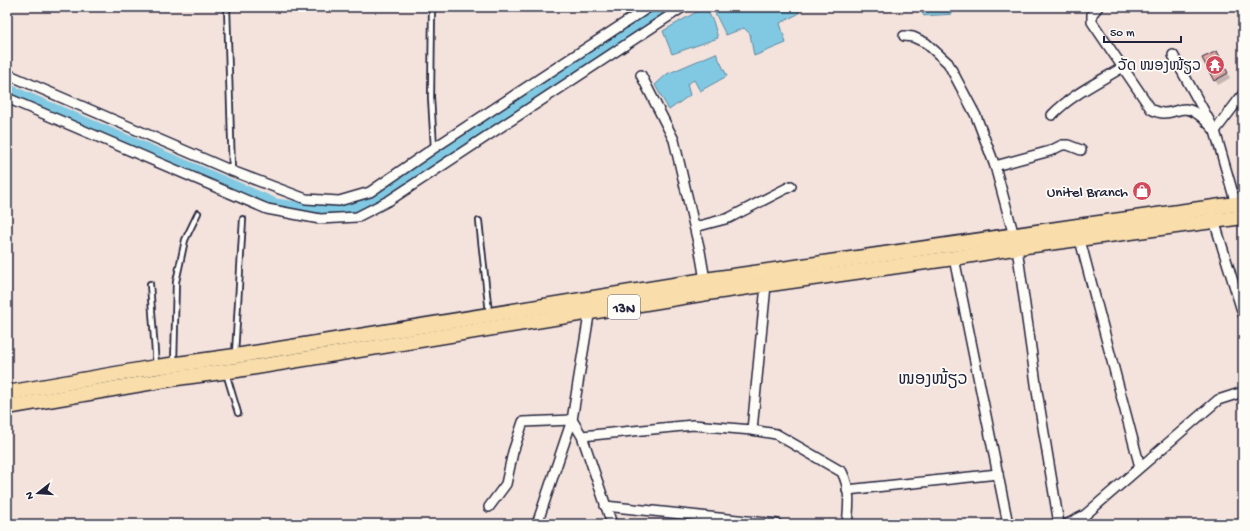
<svg xmlns="http://www.w3.org/2000/svg" width="1250" height="531" viewBox="0 0 1250 531" font-family="'Gochi Hand','Noto Sans Lao',sans-serif">
	<style>
		.water { fill: #81c9e2; stroke: #5b869f }
		.shadow { fill: #0003 }
		.lines { fill: none; stroke-linecap: round; stroke-linejoin: round }
		.canal { stroke: #81c9e2; stroke-width: 11 }
		.building { fill: #e0a6a0; stroke: #22223b }
		.service-casing { stroke: #22223b; stroke-width: 8 }
		.minor-casing { stroke: #22223b; stroke-width: 12 }
		.trunk-casing { stroke: #22223b; stroke-width: 17 }
		.service { stroke: #fdfcf7; stroke-width: 4.5 }
		.minor { stroke: #fdfcf7; stroke-width: 9 }
		.trunk { stroke: #f9deab; stroke-width: 14 }
		.labels { text-anchor: middle; stroke-width: 3.5; stroke-linejoin: round; paint-order: stroke }
		.shield { fill: #fdfcf7; stroke: #646373; stroke-width: 1 }
		.shield-label { font-size: 14px; font-weight: bold; fill: #22223b }
		.poi-label { font-size: 15px; fill: #22223b; stroke: #fdfcf7; text-anchor: end }
		.quarter-label { font-size: 17px; fill: #22223b; stroke: #fdfcf7 }
	</style>
	<rect width="100%" height="100%" fill="#f4e2dd"/>
	<filter id="ink" filterUnits="userSpaceOnUse"><feTurbulence type="fractalNoise" baseFrequency=".025" numOctaves="2"/><feDisplacementMap in="SourceGraphic" scale="8" xChannelSelector="R" yChannelSelector="G"/><feConvolveMatrix kernelMatrix="1 2 1 2 8 2 1 2 1" color-interpolation-filters="sRGB"/></filter>
	<g filter="url(#ink)">
		<!-- water -->
		<g class="water">
			<polygon points="705,7 713,21 718,38 672,54 663,31"/>
			<polygon points="712,7 800,7 798,14 780,23 786,43 754,56 750,34 744,28 726,35"/>
			<path d="M919 7H954L951 14C947 15 930 15 924 16Z"/>
			<polygon points="716,53 727,76 700,91 694,80 687,84 690,95 669,110 655,85 667,74"/>
		</g>
		<!-- shadow -->
		<polygon class="shadow" points="1219,57 1230,78 1218,85 1203,58"/>
		<g class="lines">
			<!-- canal -->
			<polyline class="canal" points="7,89 276,204 316,210 354,207 393,189 665,7"/>
		</g>
		<!-- building -->
		<polygon class="building" points="1217,51 1228,73 1214,81 1202,58"/>
		<g class="lines">
			<defs>
				<g id="service">
					<polyline points="227,7 232,171"/>
					<polyline points="432,7 431,97 434,148"/>
					<polyline points="479,221 489,313"/>
					<polyline points="150,284 156,366"/>
					<polyline points="235,354 243,219"/>
					<polyline points="174,363 176,282 185,240 198,213"/>
					<polyline points="226,373 238,413"/>
				</g>
				<g id="minor">
					<path d="M1098 7 1092 14V22L1151 109C1160 114 1165 114 1175 111 1178 110 1182 109 1185 109 1197 110 1207 122 1215 131L1243 94"/>
					<polyline points="904,36 913,37 926,43 948,63 976,116 995,166 1014,236"/>
					<polyline points="1173,55 1215,131 1236,204"/>
					<polyline points="7,74 232,171 306,199 339,201 370,192 434,148 649,7"/>
					<polyline points="641,75 674,140 700,251 705,280"/>
					<polyline points="7,98 267,209 320,219 357,217 390,200 683,7"/>
					<path d="M1052 115C1072 94 1099 82 1123 67"/>
					<polyline points="995,166 1050,151 1062,145 1068,145 1081,150"/>
					<polyline points="1213,217 1243,314"/>
					<polyline points="695,227 729,218 791,186"/>
					<polyline points="1080,240 1140,467"/>
					<polyline points="1017,248 1037,391 1059,524"/>
					<polyline points="954,258 1008,524"/>
					<path d="M752 430 776 434 842 472C851 490 849 506 847 524"/>
					<polyline points="582,436 693,425 752,430 766,285"/>
					<polyline points="847,490 998,474"/>
					<polyline points="605,506 777,524"/>
					<polyline points="489,507 506,484 513,452 523,422 572,420 582,436 612,524"/>
					<polyline points="537,524 572,420 590,309"/>
					<polyline points="1067,524 1085,515 1218,400 1243,392"/>
				</g>
				<g id="trunk">
					<polyline points="7,393 156,367 235,356 705,280 1078,226 1243,203"/>
					<polyline points="7,407 177,378 237,370 707,293 954,258 1026,246 1243,217"/>
				</g>
			</defs>
			<!-- service casing -->
			<use href="#service" class="service-casing"/>
			<!-- minor casing -->
			<use href="#minor" class="minor-casing"/>
			<!-- trunk casing -->
			<use href="#trunk" class="trunk-casing"/>
			<!-- service -->
			<use href="#service" class="service"/>
			<!-- minor -->
			<use href="#minor" class="minor"/>
			<!-- trunk -->
			<use href="#trunk" class="trunk"/>
		</g>
	</g>
	<!-- icons -->
	<defs>
		<symbol id="temple-disc" viewBox="-11 -11 22 22"><circle r="9.5" fill="#d1495b" stroke="#fdfcf7"/><path d="M0-6L5-2H3V0L6.5 2.5H4V6H1.5V3h-3V6H-4V2.5H-6.5L-3 0V-2H-5Z" fill="#fff"/></symbol>
		<symbol id="shop-disc" viewBox="-11 -11 22 22"><circle r="9.5" fill="#d1495b" stroke="#fdfcf7"/><path d="M-5-2.5h2.3a2.7 3.5 0 0 1 5.4 0H5L5.5 6h-11ZM-1.5-2.5h3a1.5 2.3 0 0 0-3 0Z" fill="#fff"/></symbol>
	</defs>
	<g fill-rule="evenodd">
		<use href="#temple-disc" x="1204" y="54" width="22" height="22"/>
		<use href="#shop-disc" x="1131" y="180" width="22" height="22"/>
	</g>
	<g class="labels">
		<!-- shield labels -->
		<rect class="shield" x="608" y="295" width="32" height="24" rx="3"/>
		<g class="shield-label">
			<text x="624" y="312">13N</text>
		</g>
		<!-- poi labels -->
		<g class="poi-label">
			<text x="1201" y="70">ວັດ ໜອງໜ້ຽວ</text>
			<text x="1128" y="196">Unitel Branch</text>
		</g>
		<!-- quarter labels -->
		<g class="quarter-label">
			<text x="933" y="384">ໜອງໜ້ຽວ</text>
		</g>
	</g>
	<!-- margin -->
	<rect width="1250" height="531" fill="none" stroke="#fdfcf7" stroke-width="24"/>
	<rect x="12" y="12" width="1226" height="507" fill="none" stroke="#22223b" stroke-width="1.5" filter="url(#ink)"/>
	<!-- north arrow -->
	<g transform="translate(38 493) rotate(253)" stroke="#fdfcf7" stroke-width="3" paint-order="stroke">
	<path d="M0-3L7 15L0 10L-7 15Z" fill="#22223b"/>
	<text y="-6" font-size="11" font-weight="bold" text-anchor="middle" fill="#22223b">N</text>
	</g>
	<!-- scale -->
	<path d="M1104 36v6h77v-6" fill="none" stroke="#22223b" stroke-width="2"/>
	<text x="1110" y="36" font-size="12" fill="#22223b" stroke="#fdfcf7" stroke-width="3" paint-order="stroke">50 m</text>
</svg>
